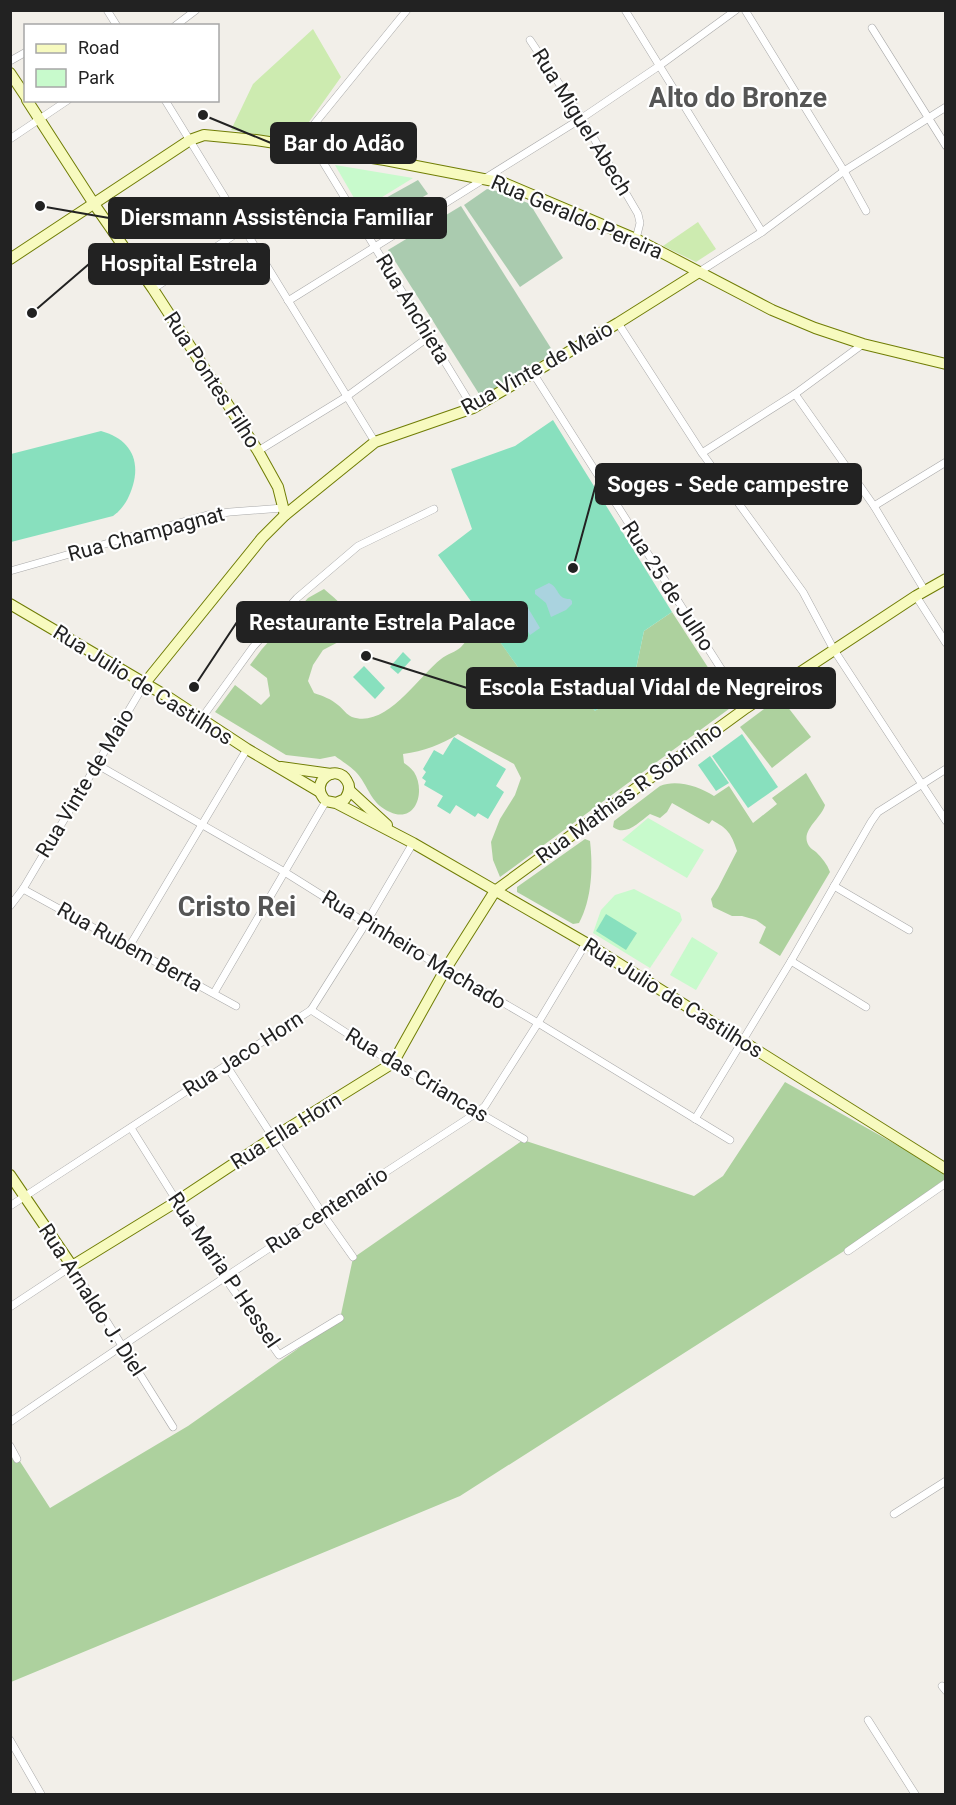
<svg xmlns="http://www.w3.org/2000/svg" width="956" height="1805" viewBox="0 0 956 1805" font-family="Roboto,sans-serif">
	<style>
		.grass { fill: #cdebb0 }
		.forest { fill: #add19e }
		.cemetery { fill: #aacbaf }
		.park { fill: #c8facc }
		.pitch { fill: #88e0be }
		.water { fill: #aad3df }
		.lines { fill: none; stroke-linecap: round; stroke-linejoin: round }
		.street-casing { stroke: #a9a9a9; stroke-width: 8 }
		.secondary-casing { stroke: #707d05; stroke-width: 12 }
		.street { stroke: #fff; stroke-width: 7 }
		.secondary { stroke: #f7fabf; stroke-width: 10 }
		.labels { text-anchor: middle; stroke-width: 4.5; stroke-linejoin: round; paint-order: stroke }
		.street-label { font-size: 21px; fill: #222; stroke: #fff }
		.district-label { font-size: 27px; font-weight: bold; fill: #555; stroke: #fff }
		.leader { fill: none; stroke: #222; stroke-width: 2 }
		.callout-dot { fill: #222; stroke: #fff; stroke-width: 2 }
		.callout { fill: #222; stroke: #222; stroke-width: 2 }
		.callout-label { font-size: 22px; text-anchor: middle; font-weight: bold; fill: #fff }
	</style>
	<rect width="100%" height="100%" fill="#f2efe9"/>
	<!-- grass -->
	<g class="grass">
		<polygon points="313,29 341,77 304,129 298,141 231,130 253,84"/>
		<polygon points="698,222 716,249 696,262 663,246"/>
	</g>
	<!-- forest -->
	<g class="forest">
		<path d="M324 589C338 601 351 611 355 629L346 638 323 650 313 665 308 681 314 693C323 696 331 699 338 705 343 709 347 715 352 717 386 729 418 677 441 659 447 654 456 652 461 647 470 638 472 626 484 619L525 677 570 674 595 711 633 683 644 631 672 612 733 706 500 877 493 860 491 842 500 819 515 795 521 778 514 764 458 734C441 745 424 751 403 754L404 763C407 765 411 768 414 772 426 791 416 824 390 812 372 804 370 791 360 777 355 769 343 762 335 756L320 759 286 755 215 712 235 685 261 705 270 696 267 678 250 665 262 649 308 598Z"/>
		<polygon points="780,697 811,737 772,768 740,727"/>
		<path d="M806 773 825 805C822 818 799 831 809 846 811 849 814 850 816 852 822 858 827 864 830 872L780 956 759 943 766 927 756 920 742 916H732L713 907 711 899 718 888 737 851C731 833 728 829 712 820L709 824 672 803 667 812 660 818 650 814C639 822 626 837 613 827L614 821 660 786C677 779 700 787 714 796L729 786 753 823 777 804 772 798Z"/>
		<path d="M585 839 590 841C593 868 592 898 579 923L573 924 517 892V887Z"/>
		<polygon points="785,1082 945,1172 945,1179 844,1251 460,1496 11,1682 10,1446 50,1508 188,1426 340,1319 353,1258 523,1140 694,1196 723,1176"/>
	</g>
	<!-- cemetery -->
	<g class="cemetery">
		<polygon points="418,180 428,194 376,225 366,209"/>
		<polygon points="487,189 502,192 530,204 563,258 520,287 464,205"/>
		<polygon points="461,206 554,353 481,397 388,250"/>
	</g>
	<!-- park -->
	<g class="park">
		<polygon points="335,165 413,178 361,210"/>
		<polygon points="648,818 704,850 687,878 622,840"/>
		<polygon points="634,889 680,913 682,920 650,968 593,933 601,910 615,895"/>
		<polygon points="692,937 718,953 696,990 670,975"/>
	</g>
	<!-- pitch -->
	<g class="pitch">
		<polygon points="553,420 672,612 644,631 633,683 595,711 570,674 525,677 438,555 472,529 451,469 515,446"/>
		<path d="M101 431C127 438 141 457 133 485 129 498 124 508 113 516L11 542V454Z"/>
		<polygon points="403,652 411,660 398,674 390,667"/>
		<polygon points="364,666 385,688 375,699 353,677"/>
		<polygon points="742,734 778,787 748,808 712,756"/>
		<polygon points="454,737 506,769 496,786 504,792 488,819 478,813 475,817 456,805 450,814 437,806 443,796 424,785 426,781 422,778 426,772 423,769 434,750 443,755"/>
		<polygon points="710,756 729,783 716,791 698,765"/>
		<polygon points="606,914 637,933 626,950 596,931"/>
	</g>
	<!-- water -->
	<g class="water">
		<path d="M549 583C560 588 556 599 570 599L572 601V604L566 610 551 617 546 603 535 594V590Z"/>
		<polygon points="525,603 540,628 530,635 515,609"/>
	</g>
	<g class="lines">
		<defs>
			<g id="street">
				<polyline points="107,10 117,26"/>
				<polyline points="625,10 762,232"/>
				<polyline points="745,10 844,171 866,211"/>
				<polyline points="175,26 196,10"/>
				<polyline points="872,28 946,146"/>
				<polyline points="530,40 582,118 638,214 640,223 636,239"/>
				<polyline points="10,61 26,52"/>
				<polyline points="165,100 375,442"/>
				<polyline points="10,139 68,100"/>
				<polyline points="299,147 311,128 407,10"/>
				<polyline points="315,149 473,408"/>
				<polyline points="699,272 762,232 844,171 946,107"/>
				<polyline points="153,289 243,229"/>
				<polyline points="288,301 582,118 659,66 736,10"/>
				<polyline points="618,323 702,453 803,592 834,650 946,821"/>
				<polyline points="533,373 746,708"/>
				<polyline points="795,394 874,506 925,591"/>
				<polyline points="258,451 346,397 430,336"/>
				<polyline points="702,453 795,394 863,344"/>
				<polyline points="874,506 946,462"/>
				<polyline points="10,571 207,515 230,512 283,508"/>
				<polyline points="916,596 946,643"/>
				<polyline points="201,719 253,647 297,598 358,546 434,509"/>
				<polyline points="96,764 283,871 366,923 538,1023 730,1140"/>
				<polyline points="834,886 909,930"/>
				<polyline points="23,889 236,1006"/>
				<polyline points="10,906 23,889 145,683"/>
				<polyline points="129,947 247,749"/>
				<polyline points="791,961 866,1007"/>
				<polyline points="214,993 326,801"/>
				<polyline points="311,1010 393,1063 524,1139"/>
				<polyline points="226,1065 322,1213 353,1257"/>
				<polyline points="695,1119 791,961 871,822 878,812 946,769"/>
				<polyline points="131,1128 225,1278 279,1355 340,1318"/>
				<polyline points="10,1206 311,1010 366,923 413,843"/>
				<polyline points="848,1251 946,1183"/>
				<polyline points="10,1307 72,1266 173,1427"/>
				<path d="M10 1422C164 1316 321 1214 478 1112L485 1106 538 1023 586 943"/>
				<polyline points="10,1446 17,1459"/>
				<polyline points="894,1514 946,1481"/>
				<polyline points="942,1686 946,1691"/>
				<polyline points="868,1720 915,1794"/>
				<polyline points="10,1740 41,1794"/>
			</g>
			<g id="secondary">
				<polyline points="10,73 26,97"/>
				<polyline points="27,100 94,204 153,289 258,451 278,487 285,515"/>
				<polyline points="10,259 190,140 204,135 256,140 385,160 504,183 636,239 772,310 815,328 863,344 946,364"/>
				<polyline points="10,604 168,697 247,749 320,792"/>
				<polyline points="145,683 262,538 285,515 375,442 473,408 618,323 699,272"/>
				<polyline points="281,767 331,774"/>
				<polyline points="349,790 387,825"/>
				<path d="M336 803 345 799C349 793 351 787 347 781 337 762 307 782 326 801L336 803 413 843 586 943 946 1169"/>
				<polyline points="10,1175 72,1266 176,1202 274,1137 393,1063 445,970 495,891 746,708 916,596 946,579"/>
			</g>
		</defs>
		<!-- street casing -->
		<use href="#street" class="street-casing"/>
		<!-- secondary casing -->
		<use href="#secondary" class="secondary-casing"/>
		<!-- street -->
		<use href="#street" class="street"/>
		<!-- secondary -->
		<use href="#secondary" class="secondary"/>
	</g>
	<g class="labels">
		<!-- street labels -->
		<g class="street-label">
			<text transform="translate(582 122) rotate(58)" y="7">Rua Miguel Abech</text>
			<text transform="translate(577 217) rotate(23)" y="7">Rua Geraldo Pereira</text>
			<text transform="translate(413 309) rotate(59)" y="7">Rua Anchieta</text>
			<text transform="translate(537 368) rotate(-29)" y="7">Rua Vinte de Maio</text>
			<text transform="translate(212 380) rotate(57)" y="7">Rua Pontes Filho</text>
			<text transform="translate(146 534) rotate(-15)" y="7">Rua Champagnat</text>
			<text transform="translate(668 586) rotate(57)" y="7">Rua 25 de Julho</text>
			<text transform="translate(143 685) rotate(32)" y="7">Rua Julio de Castilhos</text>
			<text transform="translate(85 783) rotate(-59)" y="7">Rua Vinte de Maio</text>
			<text transform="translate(629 793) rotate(-36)" y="7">Rua Mathias R Sobrinho</text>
			<text transform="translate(130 947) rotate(29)" y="7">Rua Rubem Berta</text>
			<text transform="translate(414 950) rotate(31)" y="7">Rua Pinheiro Machado</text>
			<text transform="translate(673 998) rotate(32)" y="7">Rua Julio de Castilhos</text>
			<text transform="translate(243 1054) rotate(-33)" y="7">Rua Jaco Horn</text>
			<text transform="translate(417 1075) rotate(31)" y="7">Rua das Criancas</text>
			<text transform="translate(286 1131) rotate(-32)" y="7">Rua Ella Horn</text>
			<text transform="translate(327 1210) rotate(-33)" y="7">Rua centenario</text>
			<text transform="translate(224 1270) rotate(56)" y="7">Rua Maria P Hessel</text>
			<text transform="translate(92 1300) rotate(57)" y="7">Rua Arnaldo J. Diel</text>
		</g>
		<!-- district labels -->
		<g class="district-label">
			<text x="738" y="107">Alto do Bronze</text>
			<text x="237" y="916">Cristo Rei</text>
		</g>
	</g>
	<!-- callouts -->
	<path class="leader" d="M203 115L271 143M40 206L109 218M32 313L89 264M573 568L596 484M194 687L237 622M366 656L467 688"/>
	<g class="callout-dot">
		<circle cx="203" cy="115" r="6"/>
		<circle cx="40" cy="206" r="6"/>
		<circle cx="32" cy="313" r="6"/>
		<circle cx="573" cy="568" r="6"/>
		<circle cx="194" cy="687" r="6"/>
		<circle cx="366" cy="656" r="6"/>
	</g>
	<g class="callout">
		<rect x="271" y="123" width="145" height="40" rx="6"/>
		<rect x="109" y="198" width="337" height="40" rx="6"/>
		<rect x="89" y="244" width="180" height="40" rx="6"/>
		<rect x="596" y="464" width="265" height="40" rx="6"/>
		<rect x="237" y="602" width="290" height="40" rx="6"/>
		<rect x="467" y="668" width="368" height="40" rx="6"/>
	</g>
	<g class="callout-label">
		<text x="344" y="151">Bar do Adão</text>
		<text x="277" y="225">Diersmann Assistência Familiar</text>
		<text x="179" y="271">Hospital Estrela</text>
		<text x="728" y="492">Soges - Sede campestre</text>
		<text x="382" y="630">Restaurante Estrela Palace</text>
		<text x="651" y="695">Escola Estadual Vidal de Negreiros</text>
	</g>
	<!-- border -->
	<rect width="956" height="1805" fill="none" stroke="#222222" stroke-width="24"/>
	<!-- legend -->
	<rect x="24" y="24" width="195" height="78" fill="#ffffff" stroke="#a7a7a7" stroke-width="1.5"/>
	<rect x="36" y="44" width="30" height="9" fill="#f7fabf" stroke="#a7a7a7" stroke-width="1.5"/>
	<text x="78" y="54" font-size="18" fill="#222222">Road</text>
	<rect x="36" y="69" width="30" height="18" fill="#c8facc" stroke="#a7a7a7" stroke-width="1.5"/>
	<text x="78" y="84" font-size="18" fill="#222222">Park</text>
</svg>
